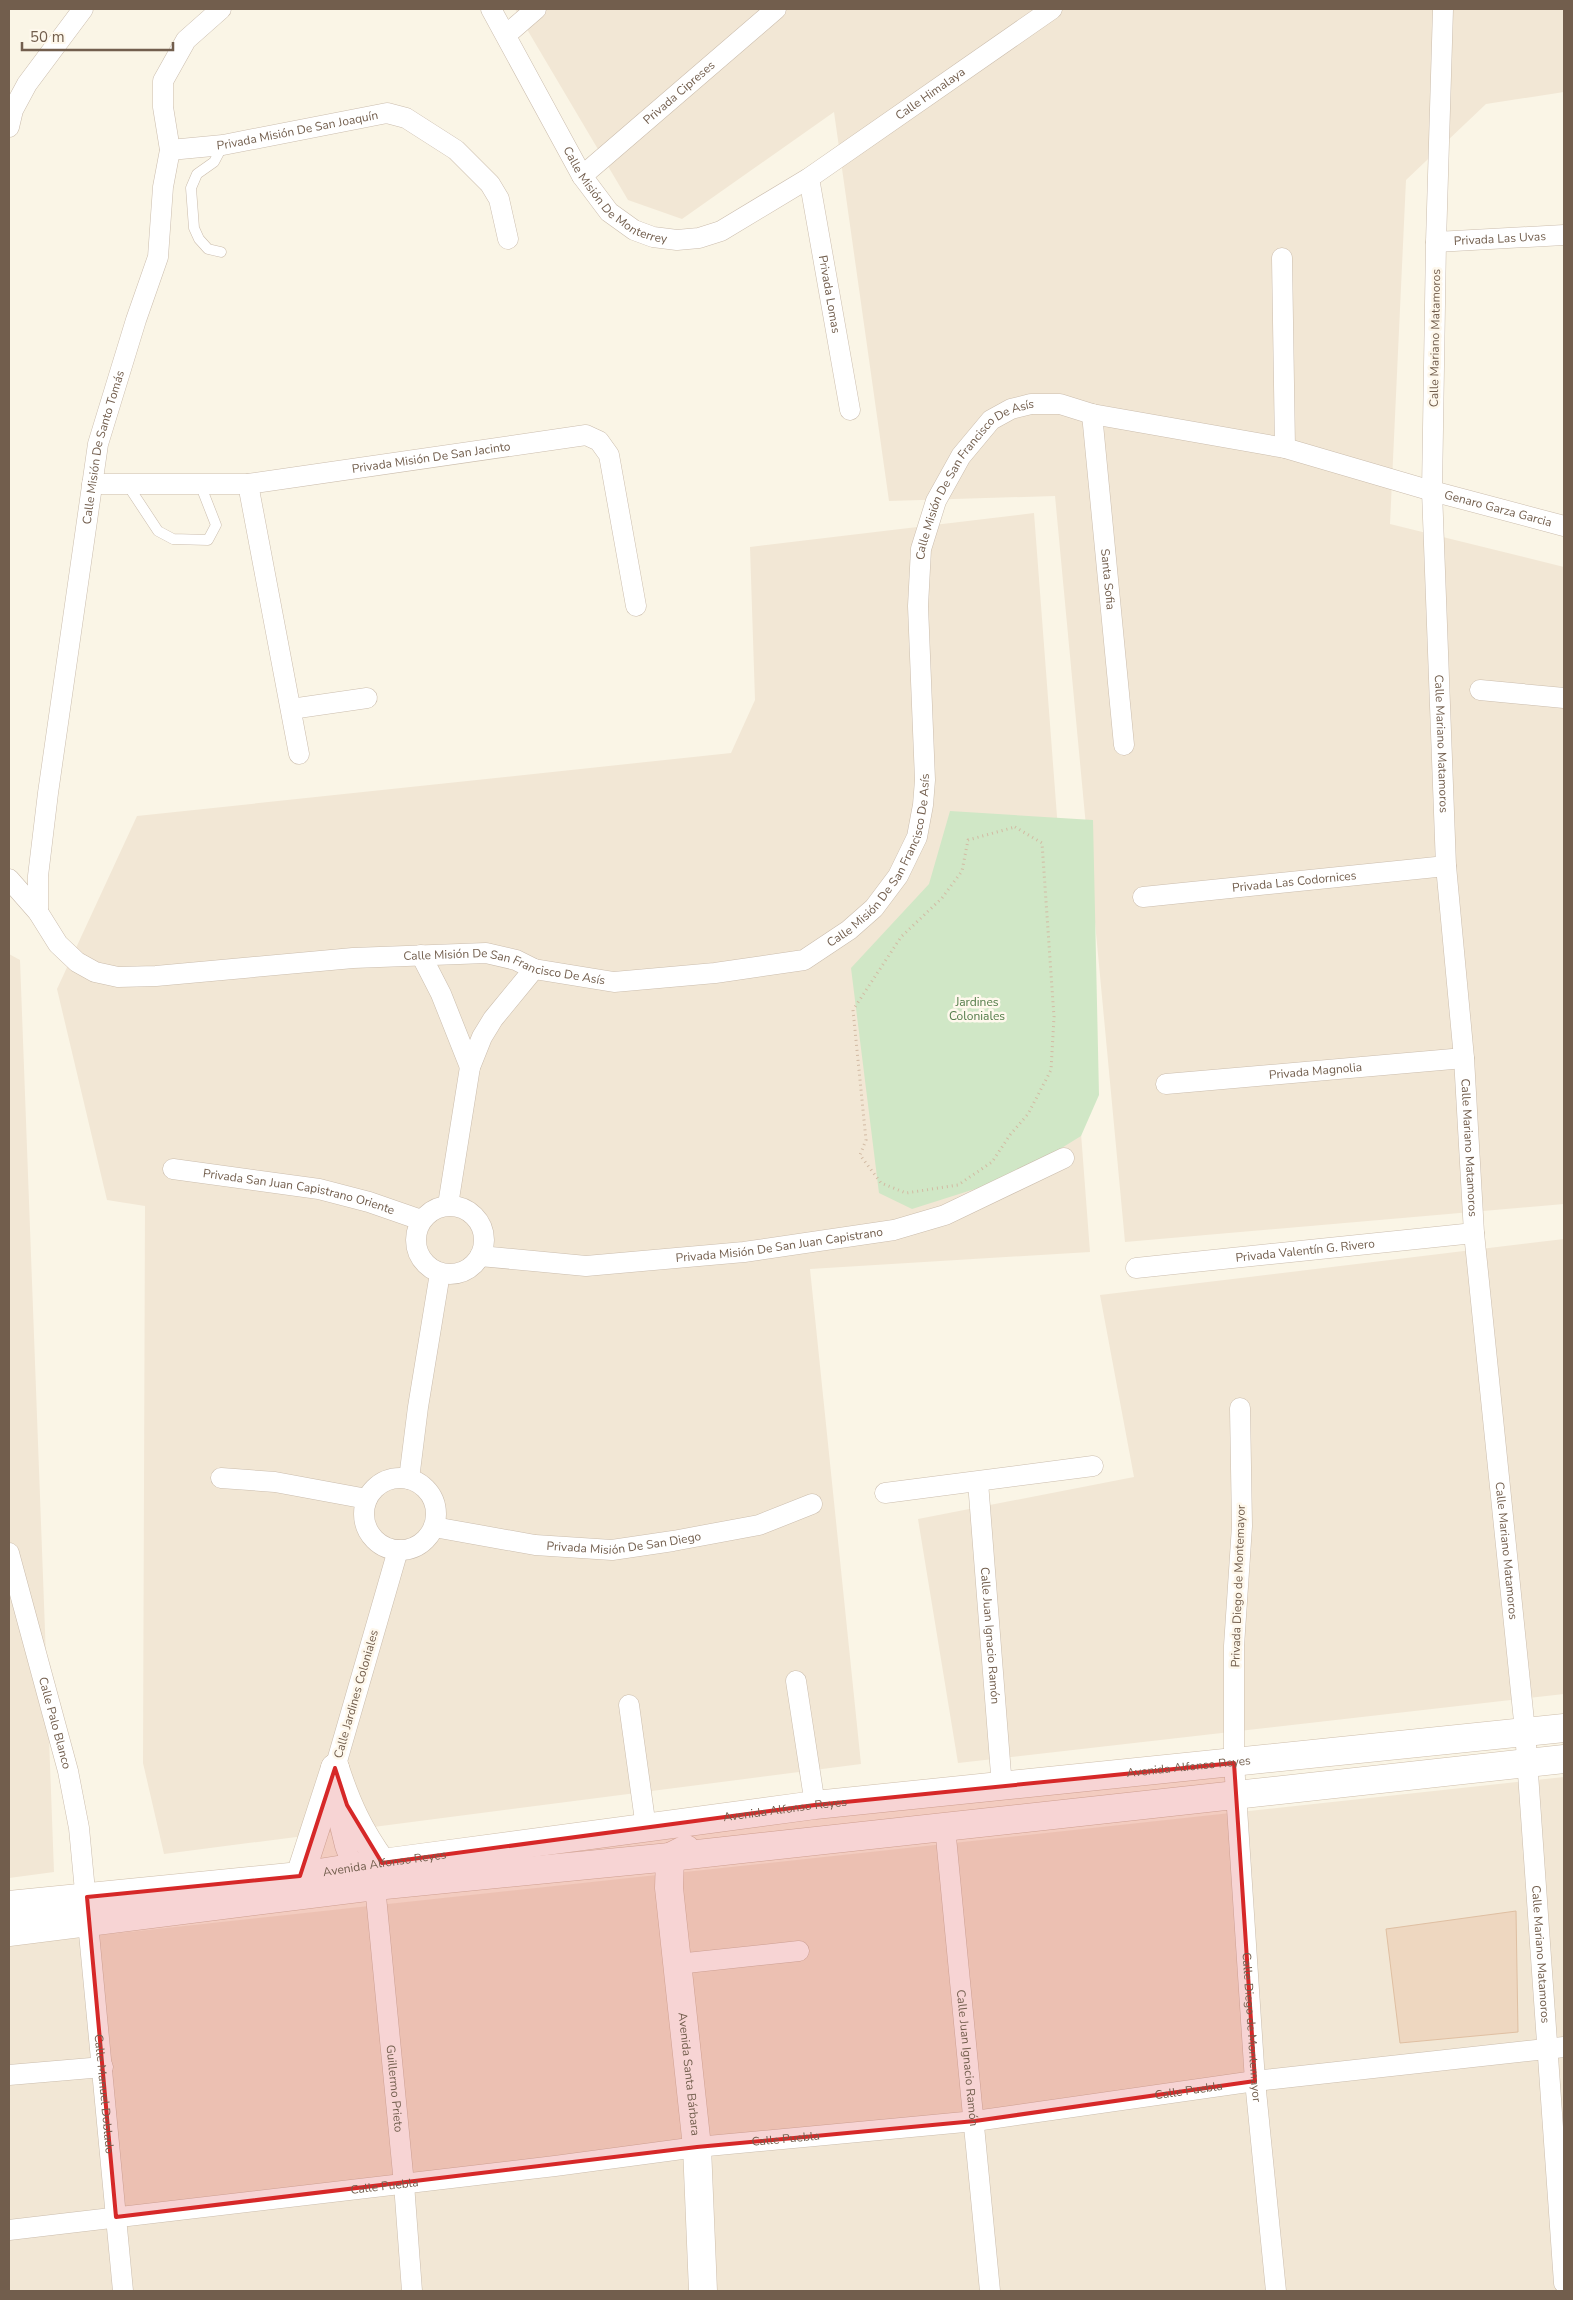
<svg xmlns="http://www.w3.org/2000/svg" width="1573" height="2300" viewBox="0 0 1573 2300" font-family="'Nunito Sans',sans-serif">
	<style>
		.residential { fill: #f2e7d5 }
		.park { fill: #d0e7c6 }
		.building { fill: #eed7c0; stroke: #dfbfa2 }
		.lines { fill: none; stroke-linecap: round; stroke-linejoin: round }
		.lane-casing { stroke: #cbbdad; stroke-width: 11 }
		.street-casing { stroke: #cbbdad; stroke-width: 21 }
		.secondary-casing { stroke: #cebeab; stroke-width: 29 }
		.path { stroke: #d2baa3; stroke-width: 3; stroke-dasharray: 1 4; stroke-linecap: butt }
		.lane { stroke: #fff; stroke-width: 10 }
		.street { stroke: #fff; stroke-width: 20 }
		.secondary { stroke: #fff; stroke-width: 28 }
		.marked { fill: #d62828; fill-opacity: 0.2; stroke: #d62828; stroke-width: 4; stroke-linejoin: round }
		.labels { text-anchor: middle; stroke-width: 5; stroke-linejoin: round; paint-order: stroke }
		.street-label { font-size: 12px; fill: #725e4d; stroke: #fef8ec }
		.park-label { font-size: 12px; fill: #537c49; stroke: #fef8ec }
	</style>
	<rect width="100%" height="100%" fill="#faf5e6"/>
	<!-- residential -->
	<g class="residential">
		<polygon points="515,9 1564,9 1564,92 1486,104 1406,180 1390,524 1564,567 1564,1204 1125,1242 1055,496 889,501 834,112 682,219 628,200"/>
		<polygon points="1034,513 1090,1252 810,1269 861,1764 164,1854 143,1763 145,1206 107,1200 57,989 137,816 731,753 755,700 750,547"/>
		<polygon points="9,954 20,960 54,1872 9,1878"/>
		<polygon points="1564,1239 1564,1694 958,1763 918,1519 1134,1477 1100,1295"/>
		<polygon points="1564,1777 1564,2291 9,2291 9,1945"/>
	</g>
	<!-- park -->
	<polygon class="park" points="950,811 1093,820 1099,1095 1081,1136 1060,1149 1000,1181 912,1209 879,1193 851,968 929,884"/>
	<!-- building -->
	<polygon class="building" points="1516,1911 1518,2032 1400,2043 1386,1929"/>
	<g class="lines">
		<defs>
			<g id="lane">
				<polyline points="221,252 208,249 199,239 194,228 191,188 197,174 214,162 223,145"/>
				<polyline points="127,484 158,531 173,539 208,540 216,525 200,484"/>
			</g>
			<g id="street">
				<path id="s1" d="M491 9 582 176 609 212 634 230 653 237 677 240 699 238 721 231 809 178 1052 9"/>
				<path id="s2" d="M1443 9 1436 242 1432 491 1446 866 1464 1058 1474 1233 1525 1731 1564 2283"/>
				<polyline points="506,35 536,9"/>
				<polyline points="9,127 13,110 27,84 83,9"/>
				<path id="s3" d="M170 150 223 145 387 113 406 118 456 150 490 184 499 199 508 239"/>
				<path id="s4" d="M582 176 776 9"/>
				<path id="s5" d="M809 178 850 410"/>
				<path id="s6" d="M1436 242 1564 235"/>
				<polyline points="1282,258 1285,448"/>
				<path id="s7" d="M1092 414 1124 745"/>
				<path id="s8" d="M92 484H248L586 435 599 441 609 455 636 606"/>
				<polyline points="248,484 299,754"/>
				<polyline points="1480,690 1564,698"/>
				<polyline points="291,709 367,698"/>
				<path id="s9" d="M9 879 38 912 58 944 77 962 95 972 118 977 156 976 353 958 486 953 516 960 534 969 614 982 715 973 804 960 849 930 874 908 898 876 917 837 923 805 925 780 918 606 921 549 936 501 961 456 991 420 1011 409 1031 404H1060L1092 414 1285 448 1432 491 1564 526"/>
				<path id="s10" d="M1143 897 1446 866"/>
				<path id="s11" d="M38 912V876L48 793 98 444 136 320 158 257 163 187 170 150 163 107V81L186 40 221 9"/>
				<polyline points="421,955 441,994 470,1067"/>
				<path id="s12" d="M1166 1084 1464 1058"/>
				<path id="s13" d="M173 1169 319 1189 369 1202 421 1220"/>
				<polyline points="448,1205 470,1067 482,1037 493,1019 534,969"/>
				<circle cx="450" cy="1240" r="34"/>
				<path id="s14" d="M480 1256 586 1266 744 1252 894 1230 945 1215 1064 1158"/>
				<path id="s15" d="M1136 1268 1474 1233"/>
				<path id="s16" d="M1240 1408 1242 1526 1234 1646V1763L1255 2081 1276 2291"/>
				<circle cx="400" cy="1514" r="36"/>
				<polyline points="221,1478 275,1482 367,1499"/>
				<polyline points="409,1479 418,1407 440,1273"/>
				<path id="s17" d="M978 1482 1002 1787"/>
				<polyline points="885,1493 1093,1466"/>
				<path id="s18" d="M434 1527 535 1545 612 1550 673 1541 759 1525 812 1504"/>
				<path id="s19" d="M398 1550 335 1768 336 1809 345 1846 353 1867 375 1886 404 2184 412 2291"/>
				<path id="s20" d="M9 1553 68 1771 79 1828 123 2291"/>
				<polyline points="796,1681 815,1805"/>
				<polyline points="629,1705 646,1828"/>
				<path id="s21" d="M945 1827 990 2291"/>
				<polyline points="677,1964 799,1951"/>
				<polyline points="9,2075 103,2067"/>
				<path id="s22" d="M9 2230 555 2166 697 2147 975 2121 1255 2081 1564 2047"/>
			</g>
			<g id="secondary">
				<path d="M335 1768C347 1805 359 1831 382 1863"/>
				<path id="s23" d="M686 1849 670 1857 669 1888 697 2147 703 2291"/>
				<polyline points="300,1876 335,1768"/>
				<path id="s24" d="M9 1905 300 1876 382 1863 815 1805 1564 1728"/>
				<polyline points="9,1932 375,1886 670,1857 1564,1759"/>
			</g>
		</defs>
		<!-- lane casing -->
		<use href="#lane" class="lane-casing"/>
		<!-- street casing -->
		<use href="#street" class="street-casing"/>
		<!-- secondary casing -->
		<use href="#secondary" class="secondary-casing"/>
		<!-- path -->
		<polygon class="path" points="1015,827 1042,843 1054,1017 1051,1070 1028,1114 1010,1135 992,1162 958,1185 906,1193 881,1183 860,1155 866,1140 853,1010 901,937 942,898 962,871 968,840"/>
		<!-- lane -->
		<use href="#lane" class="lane"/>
		<!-- street -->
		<use href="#street" class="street"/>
		<!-- secondary -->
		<use href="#secondary" class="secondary"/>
	</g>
	<!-- marked area -->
	<path class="marked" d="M1234 1763 1255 2081 975 2121 697 2147 116 2217 87 1897 300 1876 335 1768 347 1805 382 1863 815 1805Z"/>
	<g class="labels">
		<!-- street labels -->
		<g class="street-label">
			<text dy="4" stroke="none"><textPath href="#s1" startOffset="606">Calle Himalaya</textPath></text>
			<text dy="4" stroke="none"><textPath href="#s4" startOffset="128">Privada Cipreses</textPath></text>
			<text dy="4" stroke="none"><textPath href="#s3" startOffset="129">Privada Misión De San Joaquín</textPath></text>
			<text dy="4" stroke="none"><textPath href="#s1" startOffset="229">Calle Misión De Monterrey</textPath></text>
			<text dy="4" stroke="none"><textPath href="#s6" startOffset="64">Privada Las Uvas</textPath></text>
			<text dy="4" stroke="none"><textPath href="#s5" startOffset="118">Privada Lomas</textPath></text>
			<text transform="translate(1435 338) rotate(-89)" y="4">Calle Mariano Matamoros</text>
			<text dy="4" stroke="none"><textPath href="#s11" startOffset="470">Calle Misión De Santo Tomás</textPath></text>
			<text dy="4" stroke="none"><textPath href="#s8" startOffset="341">Privada Misión De San Jacinto</textPath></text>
			<text dy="4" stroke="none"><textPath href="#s9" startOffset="1396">Calle Misión De San Francisco De Asís</textPath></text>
			<text dy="4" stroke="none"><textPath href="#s9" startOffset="1976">Genaro Garza Garcia</textPath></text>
			<text dy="4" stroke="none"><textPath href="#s7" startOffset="166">Santa Sofia</textPath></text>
			<text dy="4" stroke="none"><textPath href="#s2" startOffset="735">Calle Mariano Matamoros</textPath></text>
			<text dy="4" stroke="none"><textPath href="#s9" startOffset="976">Calle Misión De San Francisco De Asís</textPath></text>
			<text dy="4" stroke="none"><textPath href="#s10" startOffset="152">Privada Las Codornices</textPath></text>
			<text dy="4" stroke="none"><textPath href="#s9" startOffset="541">Calle Misión De San Francisco De Asís</textPath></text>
			<text dy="4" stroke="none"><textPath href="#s12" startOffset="150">Privada Magnolia</textPath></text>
			<text dy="4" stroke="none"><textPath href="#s2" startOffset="1140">Calle Mariano Matamoros</textPath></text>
			<text dy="4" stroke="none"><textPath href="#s13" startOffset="128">Privada San Juan Capistrano Oriente</textPath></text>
			<text dy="4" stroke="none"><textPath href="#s14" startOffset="301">Privada Misión De San Juan Capistrano</textPath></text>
			<text dy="4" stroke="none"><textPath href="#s15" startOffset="170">Privada Valentín G. Rivero</textPath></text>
			<text dy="4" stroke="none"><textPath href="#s18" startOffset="192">Privada Misión De San Diego</textPath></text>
			<text dy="4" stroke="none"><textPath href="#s2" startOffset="1545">Calle Mariano Matamoros</textPath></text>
			<text transform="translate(1238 1586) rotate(-88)" y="4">Privada Diego de Montemayor</text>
			<text dy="4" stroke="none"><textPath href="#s17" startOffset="154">Calle Juan Ignacio Ramón</textPath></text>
			<text transform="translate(356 1694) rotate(-74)" y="4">Calle Jardines Coloniales</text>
			<text dy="4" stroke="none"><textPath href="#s20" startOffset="176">Calle Palo Blanco</textPath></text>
			<text dy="4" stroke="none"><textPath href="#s24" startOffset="1188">Avenida Alfonso Reyes</textPath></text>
			<text dy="4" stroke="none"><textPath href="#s24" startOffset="782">Avenida Alfonso Reyes</textPath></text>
			<text dy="4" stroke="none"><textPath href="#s24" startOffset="378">Avenida Alfonso Reyes</textPath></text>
			<text dy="4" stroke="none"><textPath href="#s2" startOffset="1950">Calle Mariano Matamoros</textPath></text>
			<text dy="4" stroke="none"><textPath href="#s16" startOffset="620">Calle Diego de Montemayor</textPath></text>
			<text dy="4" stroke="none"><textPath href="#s21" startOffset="232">Calle Juan Ignacio Ramón</textPath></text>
			<text dy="4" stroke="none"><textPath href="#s23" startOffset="236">Avenida Santa Bárbara</textPath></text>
			<text dy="4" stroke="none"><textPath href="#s19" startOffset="561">Guillermo Prieto</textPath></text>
			<text dy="4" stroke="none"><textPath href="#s22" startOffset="1188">Calle Puebla</textPath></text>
			<text dy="4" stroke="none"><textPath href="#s20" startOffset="551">Calle Manuel Doblado</textPath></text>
			<text dy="4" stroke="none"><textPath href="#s22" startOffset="782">Calle Puebla</textPath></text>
			<text dy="4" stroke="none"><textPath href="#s22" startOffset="378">Calle Puebla</textPath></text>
		</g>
		<!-- park labels -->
		<g class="park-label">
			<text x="977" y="1006">Jardines<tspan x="977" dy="14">Coloniales</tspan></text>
		</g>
	</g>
	<!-- border -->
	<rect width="1573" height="2300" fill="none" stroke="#725e4d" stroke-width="20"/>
	<!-- scale -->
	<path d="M22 42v8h151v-8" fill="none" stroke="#725e4d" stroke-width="2.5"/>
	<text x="30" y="42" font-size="15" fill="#725e4d" stroke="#fef8ec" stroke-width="4" paint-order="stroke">50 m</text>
</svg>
